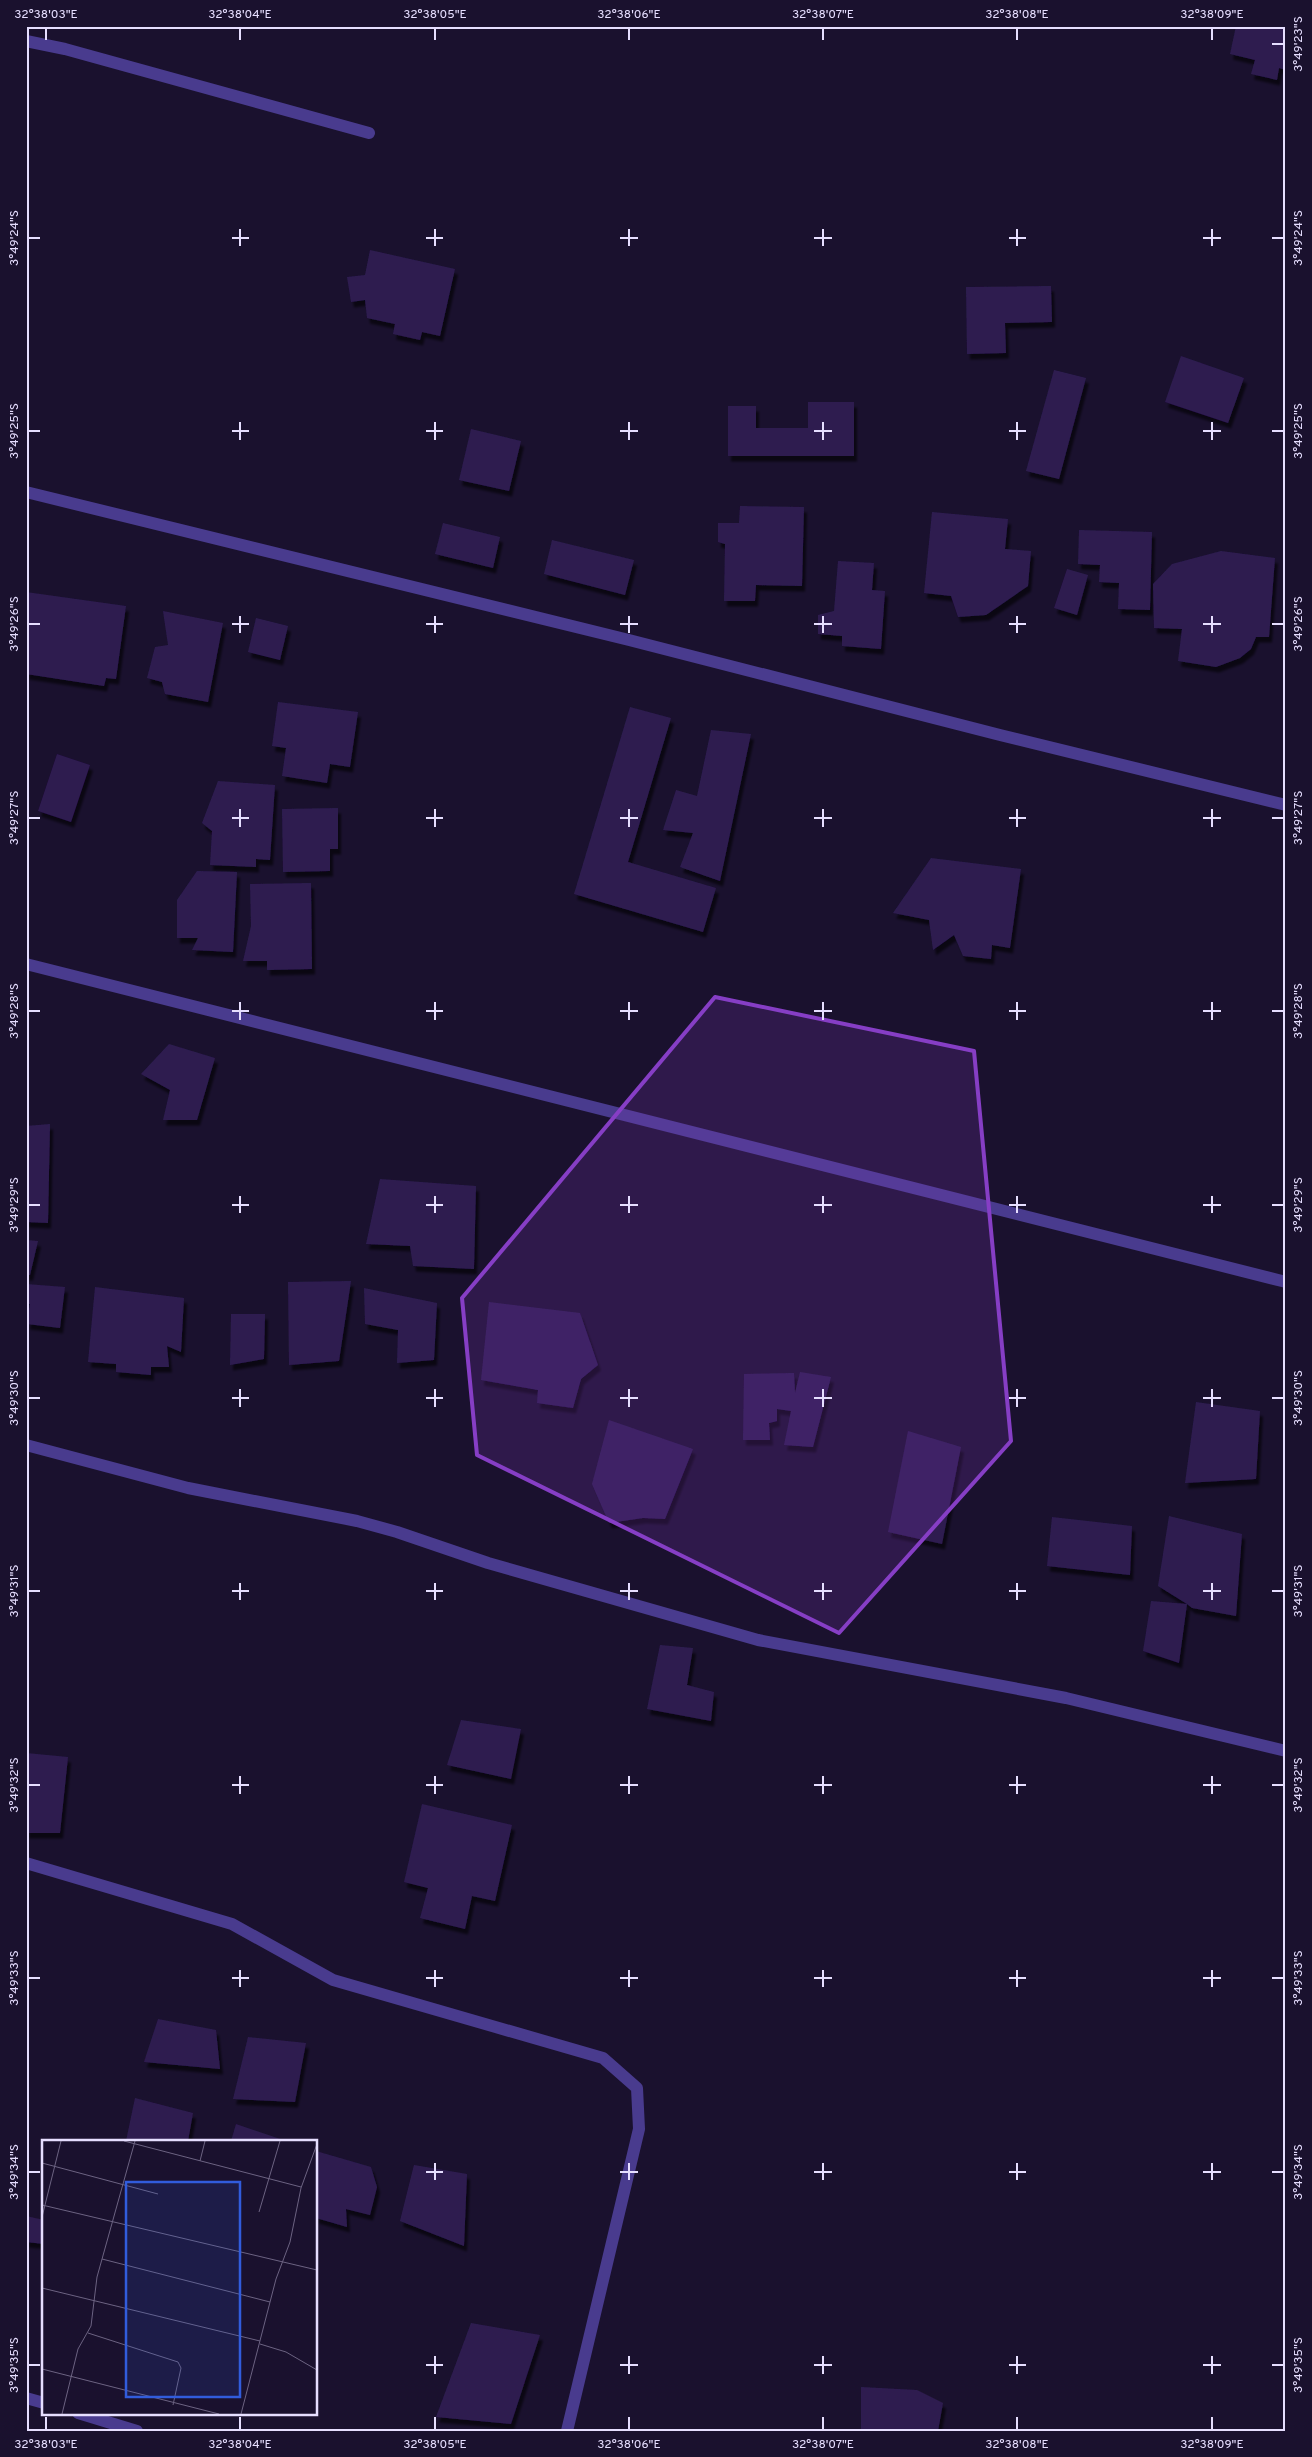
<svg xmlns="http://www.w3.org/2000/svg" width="1312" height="2457" viewBox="0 0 1312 2457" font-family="Overpass,sans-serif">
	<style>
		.building { fill: #2d1c50; filter: url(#shadow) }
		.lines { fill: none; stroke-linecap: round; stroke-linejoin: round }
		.minor { stroke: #493b8e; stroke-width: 12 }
		.marked { fill: #863ec5; fill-opacity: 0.2; stroke: #863ec5; stroke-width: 4; stroke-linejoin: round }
		.ticks { fill: none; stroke: #e6deff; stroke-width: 2 }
		.inset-road { fill: none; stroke: #6c6382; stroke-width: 1 }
		.view { fill: #315cdc; fill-opacity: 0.15; stroke: #315cdc; stroke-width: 2.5 }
		.inset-edge { fill: none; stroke: #e6deff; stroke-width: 2.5 }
		.neatline { fill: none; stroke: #e6deff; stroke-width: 2 }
		.ticks-label { font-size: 12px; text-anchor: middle; fill: #e6deff }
	</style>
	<defs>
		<filter id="shadow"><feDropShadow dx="3" dy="5.5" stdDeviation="1" flood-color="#0009"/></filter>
	</defs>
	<rect width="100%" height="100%" fill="#1a112e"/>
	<!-- building -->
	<g class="building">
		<polygon points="1236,26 1286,26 1286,70 1279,68 1277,80 1251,74 1255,60 1230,54"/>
		<polygon points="370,250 455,269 440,336 422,332 420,340 393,334 395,324 367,318 365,300 351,302 347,277 365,275"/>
		<polygon points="1051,286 1052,322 1005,323 1006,353 967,354 966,287"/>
		<polygon points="1181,356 1244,378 1228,423 1165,402"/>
		<polygon points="1054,370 1086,378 1059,479 1026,471"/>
		<polygon points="808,402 854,402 854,456 728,456 728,406 756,406 756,428 808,428"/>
		<polygon points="471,429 521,441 509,491 459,480"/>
		<polygon points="740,506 804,507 802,586 756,585 755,601 724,601 725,544 718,542 718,523 739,523"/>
		<polygon points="932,512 1008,519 1005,549 1031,551 1028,586 986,615 958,617 951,596 924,593"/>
		<polygon points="443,523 500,537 493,568 435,554"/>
		<polygon points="1079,530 1152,532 1150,610 1118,609 1119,583 1099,582 1100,565 1078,564"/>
		<polygon points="552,540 634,560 625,595 544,574"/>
		<polygon points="1221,551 1275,558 1269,637 1256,637 1251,649 1240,658 1216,667 1178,661 1182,629 1154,628 1153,584 1172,564"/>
		<polygon points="838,561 874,563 872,590 885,591 881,649 842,646 842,636 818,634 818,615 834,611"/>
		<polygon points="1067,569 1088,575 1077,615 1054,608"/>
		<polygon points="26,592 126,606 116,679 106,678 104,686 26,674 28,655 26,655"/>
		<polygon points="163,611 223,623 208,702 165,694 162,682 147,678 155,647 168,645"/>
		<polygon points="256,618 288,626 280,660 248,652"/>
		<polygon points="278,702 358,712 350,767 330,764 327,783 282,776 286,748 272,746"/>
		<polygon points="630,707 671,718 628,862 716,888 703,932 574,894"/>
		<polygon points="711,730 751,734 720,881 680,867 693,833 663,830 676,790 697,796"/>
		<polygon points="57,754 90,765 71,822 38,811"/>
		<polygon points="218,781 275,785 270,860 256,859 256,867 210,865 212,831 202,823"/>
		<polygon points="338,808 338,849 330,849 330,871 283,872 282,809"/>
		<polygon points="931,858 1021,869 1010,948 992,945 991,959 963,956 954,935 933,950 929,920 893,913"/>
		<polygon points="197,871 237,872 233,952 192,950 198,938 177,938 177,900"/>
		<polygon points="311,883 312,969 267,970 267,961 243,961 251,926 250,884"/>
		<polygon points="169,1044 215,1058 197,1120 163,1120 170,1090 141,1074"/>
		<polygon points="50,1124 48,1223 26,1222 26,1126"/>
		<polygon points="380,1179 476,1186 474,1269 413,1266 410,1246 366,1244"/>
		<polygon points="26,1240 38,1241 30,1275 26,1275"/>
		<polygon points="351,1281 339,1361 289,1365 288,1282"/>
		<polygon points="26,1284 65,1287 60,1328 27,1324 30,1304 26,1304"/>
		<polygon points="95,1287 184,1298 181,1352 167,1346 169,1367 151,1367 151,1375 116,1372 116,1364 88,1362"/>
		<polygon points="364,1288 437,1303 434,1360 397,1363 398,1330 365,1324"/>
		<polygon points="489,1302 580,1313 598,1365 581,1379 573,1408 537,1403 538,1390 481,1380"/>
		<polygon points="231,1314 265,1314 264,1359 230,1365"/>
		<polygon points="800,1372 831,1377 813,1447 784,1445 791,1411 777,1409 777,1421 769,1423 770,1440 743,1440 744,1374 794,1373 795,1393"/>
		<polygon points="1196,1402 1260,1411 1256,1479 1185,1483"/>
		<polygon points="609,1420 693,1449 665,1519 643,1518 609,1523 592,1484"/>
		<polygon points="908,1431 961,1447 942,1544 888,1532"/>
		<polygon points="1169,1516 1242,1534 1236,1616 1192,1608 1187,1604 1179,1663 1143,1651 1151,1601 1187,1604 1158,1586"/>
		<polygon points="1052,1517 1132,1526 1130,1575 1047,1566"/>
		<polygon points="660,1645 693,1648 687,1685 714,1692 711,1721 647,1709"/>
		<polygon points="461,1720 521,1729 511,1779 447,1765"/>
		<polygon points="26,1753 68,1757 60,1833 26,1833"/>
		<polygon points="422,1804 512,1825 495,1901 472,1896 465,1929 420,1918 428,1888 404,1882"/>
		<polygon points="158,2019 216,2030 220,2069 144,2062"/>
		<polygon points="248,2037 306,2043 295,2102 233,2099"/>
		<polygon points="135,2098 193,2113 188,2141 126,2141"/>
		<polygon points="236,2124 283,2140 283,2141 231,2141"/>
		<polygon points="316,2151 371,2167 377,2187 370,2215 346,2209 347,2227 316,2218"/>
		<polygon points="414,2165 467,2174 464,2246 400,2221"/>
		<polygon points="26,2216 44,2220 44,2244 26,2242"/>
		<polygon points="471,2323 540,2335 511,2424 436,2417"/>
		<polygon points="861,2387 917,2390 943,2403 938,2431 861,2431"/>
	</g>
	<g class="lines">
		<!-- minor -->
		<g class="minor">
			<polyline points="26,41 65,49 369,133"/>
			<polyline points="26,492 629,640 1000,735 1286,805"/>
			<polyline points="26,964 1286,1282"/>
			<polyline points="26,1445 188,1488 357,1521 397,1532 488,1563 758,1640 1066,1698 1286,1751"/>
			<polyline points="26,1863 232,1924 333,1980 603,2058 637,2088 639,2129 567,2431"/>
			<polyline points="26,2398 44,2403"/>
			<polyline points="78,2413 137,2431"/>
		</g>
	</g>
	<!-- marked area -->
	<path class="marked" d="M715 997 974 1051 1011 1441 839 1633 477 1455 462 1298Z"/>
	<!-- ticks -->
	<path class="ticks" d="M46 28V40M240 28V40M435 28V40M629 28V40M823 28V40M1017 28V40M1212 28V40M1272 44H1284M240 229V246M435 229V246M629 229V246M823 229V246M1017 229V246M1212 229V246M28 238H40M232 238H249M426 238H443M620 238H638M814 238H832M1009 238H1026M1203 238H1221M1272 238H1284M240 422V440M435 422V440M629 422V440M823 422V440M1017 422V440M1212 422V440M28 431H40M232 431H249M426 431H443M620 431H638M814 431H832M1009 431H1026M1203 431H1221M1272 431H1284M240 616V633M435 616V633M629 616V633M823 616V633M1017 616V633M1212 616V633M28 624H40M232 624H249M426 624H443M620 624H638M814 624H832M1009 624H1026M1203 624H1221M1272 624H1284M240 809V827M435 809V827M629 809V827M823 809V827M1017 809V827M1212 809V827M28 818H40M232 818H249M426 818H443M620 818H638M814 818H832M1009 818H1026M1203 818H1221M1272 818H1284M240 1002V1020M435 1002V1020M629 1002V1020M823 1002V1020M1017 1002V1020M1212 1002V1020M28 1011H40M232 1011H249M426 1011H443M620 1011H638M814 1011H832M1009 1011H1026M1203 1011H1221M1272 1011H1284M240 1196V1213M435 1196V1213M629 1196V1213M823 1196V1213M1017 1196V1213M1212 1196V1213M28 1205H40M232 1205H249M426 1205H443M620 1205H638M814 1205H832M1009 1205H1026M1203 1205H1221M1272 1205H1284M240 1389V1407M435 1389V1407M629 1389V1407M823 1389V1407M1017 1389V1407M1212 1389V1407M28 1398H40M232 1398H249M426 1398H443M620 1398H638M814 1398H832M1009 1398H1026M1203 1398H1221M1272 1398H1284M240 1583V1600M435 1583V1600M629 1583V1600M823 1583V1600M1017 1583V1600M1212 1583V1600M28 1591H40M232 1591H249M426 1591H443M620 1591H638M814 1591H832M1009 1591H1026M1203 1591H1221M1272 1591H1284M240 1776V1794M435 1776V1794M629 1776V1794M823 1776V1794M1017 1776V1794M1212 1776V1794M28 1785H40M232 1785H249M426 1785H443M620 1785H638M814 1785H832M1009 1785H1026M1203 1785H1221M1272 1785H1284M240 1970V1987M435 1970V1987M629 1970V1987M823 1970V1987M1017 1970V1987M1212 1970V1987M28 1978H40M232 1978H249M426 1978H443M620 1978H638M814 1978H832M1009 1978H1026M1203 1978H1221M1272 1978H1284M435 2163V2180M629 2163V2180M823 2163V2180M1017 2163V2180M1212 2163V2180M28 2172H40M426 2172H443M620 2172H638M814 2172H832M1009 2172H1026M1203 2172H1221M1272 2172H1284M435 2356V2374M629 2356V2374M823 2356V2374M1017 2356V2374M1212 2356V2374M28 2365H40M426 2365H443M620 2365H638M814 2365H832M1009 2365H1026M1203 2365H1221M1272 2365H1284M46 2417V2430M240 2417V2430M435 2417V2430M629 2417V2430M823 2417V2430M1017 2417V2430M1212 2417V2430"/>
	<!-- overview -->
	<g transform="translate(42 2140)">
		<rect width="275" height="275" fill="#1a112e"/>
		<path class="inset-road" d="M82 1 259 47M158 21 163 1M0 23 116 54M0 65 275 130M217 72 238 1M0 77 19 1M60 119 228 162M0 148 218 201M46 193 136 222 139 228 131 265M218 204 244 212 275 230M0 229 177 274M20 274 36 209 49 186 55 137 93 1M199 274 234 139 248 102 259 48 275 4"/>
		<path class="view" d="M84 42H198V257H84Z"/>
		<rect width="275" height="275" class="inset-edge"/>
	</g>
	<!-- border -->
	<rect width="1312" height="2457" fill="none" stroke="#1a112e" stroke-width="55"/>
	<rect x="28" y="28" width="1256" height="2402" class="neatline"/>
	<g class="ticks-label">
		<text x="46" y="18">32°38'03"E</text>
		<text x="240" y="18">32°38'04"E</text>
		<text x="435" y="18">32°38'05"E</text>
		<text x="629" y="18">32°38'06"E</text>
		<text x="823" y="18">32°38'07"E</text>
		<text x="1017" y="18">32°38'08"E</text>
		<text x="1212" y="18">32°38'09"E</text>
		<text transform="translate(1298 44) rotate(-90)" y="4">3°49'23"S</text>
		<text transform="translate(14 238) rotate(-90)" y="4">3°49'24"S</text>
		<text transform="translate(1298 238) rotate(-90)" y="4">3°49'24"S</text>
		<text transform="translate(14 431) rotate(-90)" y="4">3°49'25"S</text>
		<text transform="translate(1298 431) rotate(-90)" y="4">3°49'25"S</text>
		<text transform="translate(14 624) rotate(-90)" y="4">3°49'26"S</text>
		<text transform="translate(1298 624) rotate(-90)" y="4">3°49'26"S</text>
		<text transform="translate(14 818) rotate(-90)" y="4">3°49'27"S</text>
		<text transform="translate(1298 818) rotate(-90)" y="4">3°49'27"S</text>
		<text transform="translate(14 1011) rotate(-90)" y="4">3°49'28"S</text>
		<text transform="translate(1298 1011) rotate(-90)" y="4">3°49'28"S</text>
		<text transform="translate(14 1205) rotate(-90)" y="4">3°49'29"S</text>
		<text transform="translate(1298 1205) rotate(-90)" y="4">3°49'29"S</text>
		<text transform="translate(14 1398) rotate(-90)" y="4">3°49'30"S</text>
		<text transform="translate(1298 1398) rotate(-90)" y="4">3°49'30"S</text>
		<text transform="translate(14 1591) rotate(-90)" y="4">3°49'31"S</text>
		<text transform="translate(1298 1591) rotate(-90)" y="4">3°49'31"S</text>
		<text transform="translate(14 1785) rotate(-90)" y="4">3°49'32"S</text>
		<text transform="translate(1298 1785) rotate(-90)" y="4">3°49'32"S</text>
		<text transform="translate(14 1978) rotate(-90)" y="4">3°49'33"S</text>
		<text transform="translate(1298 1978) rotate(-90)" y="4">3°49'33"S</text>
		<text transform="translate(14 2172) rotate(-90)" y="4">3°49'34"S</text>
		<text transform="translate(1298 2172) rotate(-90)" y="4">3°49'34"S</text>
		<text transform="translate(14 2365) rotate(-90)" y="4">3°49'35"S</text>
		<text transform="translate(1298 2365) rotate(-90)" y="4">3°49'35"S</text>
		<text x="46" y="2448">32°38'03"E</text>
		<text x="240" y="2448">32°38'04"E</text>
		<text x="435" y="2448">32°38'05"E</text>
		<text x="629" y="2448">32°38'06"E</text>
		<text x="823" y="2448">32°38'07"E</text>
		<text x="1017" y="2448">32°38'08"E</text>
		<text x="1212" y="2448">32°38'09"E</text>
	</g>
</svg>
